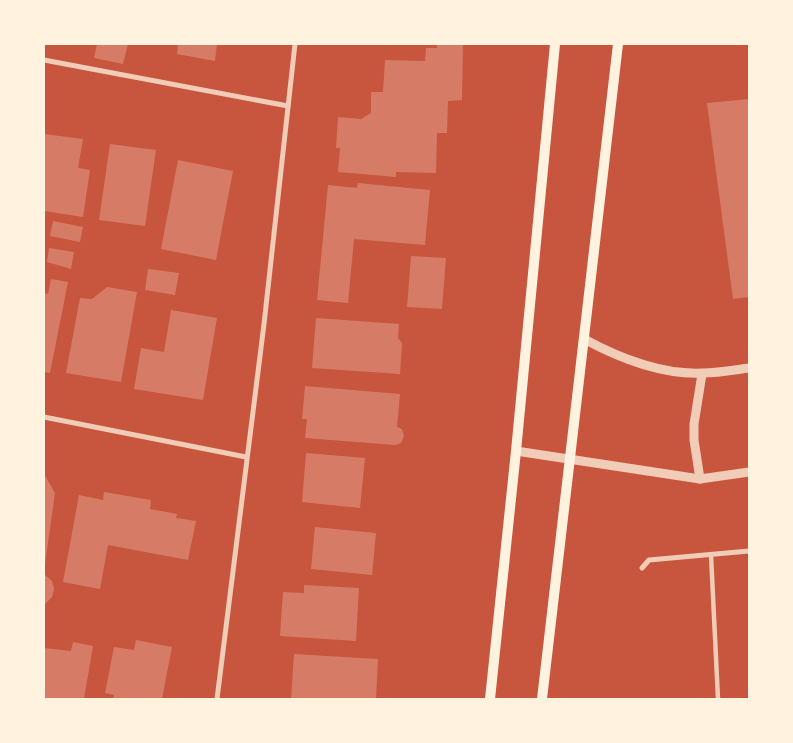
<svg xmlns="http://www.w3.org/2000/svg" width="793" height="743" viewBox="0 0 793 743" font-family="'Source Sans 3',sans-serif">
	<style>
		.building { fill: #d67c66 }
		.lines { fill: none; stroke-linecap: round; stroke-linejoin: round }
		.pedestrian { stroke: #f1ccb7; stroke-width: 4.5 }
		.minor { stroke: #f1ccb7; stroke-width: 5 }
		.tertiary { stroke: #f1ccb7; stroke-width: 9 }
		.secondary { stroke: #fff3e0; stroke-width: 10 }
	</style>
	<rect width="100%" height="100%" fill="#c8553d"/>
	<!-- building -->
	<g class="building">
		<polygon points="97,44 128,44 123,64 94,58"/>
		<polygon points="178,44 217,44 215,61 177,54"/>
		<polygon points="437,44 463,44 462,100 448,101 447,133 437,133 436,173 396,172 396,177 338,172 340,148 336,148 338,117 361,119 371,113 371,92 383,92 385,60 425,61 426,48 437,48"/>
		<polygon points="749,99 749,297 733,299 707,103"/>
		<polygon points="44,134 83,139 78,168 90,170 83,217 44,211"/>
		<polygon points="110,144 156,150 145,226 99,220"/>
		<polygon points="178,160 233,171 216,260 161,249"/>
		<polygon points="358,183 430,190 425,245 354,239 348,303 317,300 328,185 357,188"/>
		<polygon points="53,221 83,227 80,242 50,236"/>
		<polygon points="49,248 74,252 71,269 47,262"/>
		<polygon points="411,256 446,258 442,309 407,307"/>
		<polygon points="148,269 179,273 175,295 145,290"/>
		<polygon points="51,279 68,282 50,373 44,372 44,293 48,294"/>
		<polygon points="107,287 137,292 121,382 66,373 80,298 92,299"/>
		<polygon points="171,310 217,318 203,400 134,389 141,348 164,352"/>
		<polygon points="316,318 399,324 398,338 402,343 400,374 312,368"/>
		<polygon points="305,386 400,394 397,427 402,429 404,436 401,443 395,445 305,438 307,419 302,419"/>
		<polygon points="306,453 365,458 360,508 302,502"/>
		<polygon points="44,474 55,493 45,564 44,564"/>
		<polygon points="104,492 151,500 150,509 177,514 176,518 196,521 188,560 108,545 100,589 63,582 79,495 103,500"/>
		<polygon points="315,527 376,533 372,575 311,569"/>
		<polygon points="44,574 52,581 54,589 52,597 44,605"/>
		<polygon points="304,585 359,588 356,641 280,636 283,592 304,593"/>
		<polygon points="136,640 172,647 162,699 113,699 114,695 105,693 114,647 134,650"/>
		<polygon points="73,642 93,646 84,699 44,699 44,648 71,651"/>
		<polygon points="294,654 378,659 376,699 291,699"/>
	</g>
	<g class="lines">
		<!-- pedestrian -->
		<polyline class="pedestrian" points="711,555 718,699"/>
		<!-- minor -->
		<g class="minor">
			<polyline points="44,60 288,106"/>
			<polyline points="44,417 246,457"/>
			<polyline points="642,568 649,560 749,551"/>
			<polyline points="217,699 264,324 295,44"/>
		</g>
		<!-- tertiary -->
		<g class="tertiary">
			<path d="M584 339C619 358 662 375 703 373 718 373 734 370 749 368"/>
			<polyline points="516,451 700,479 749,472"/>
			<polyline points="700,479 694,440 694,424 702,374"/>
		</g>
		<!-- secondary -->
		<g class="secondary">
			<polyline points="490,699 516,451 555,44"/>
			<polyline points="542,699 618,44"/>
		</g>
	</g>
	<!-- border -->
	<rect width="793" height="743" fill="none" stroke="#fff3e0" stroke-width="90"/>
</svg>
